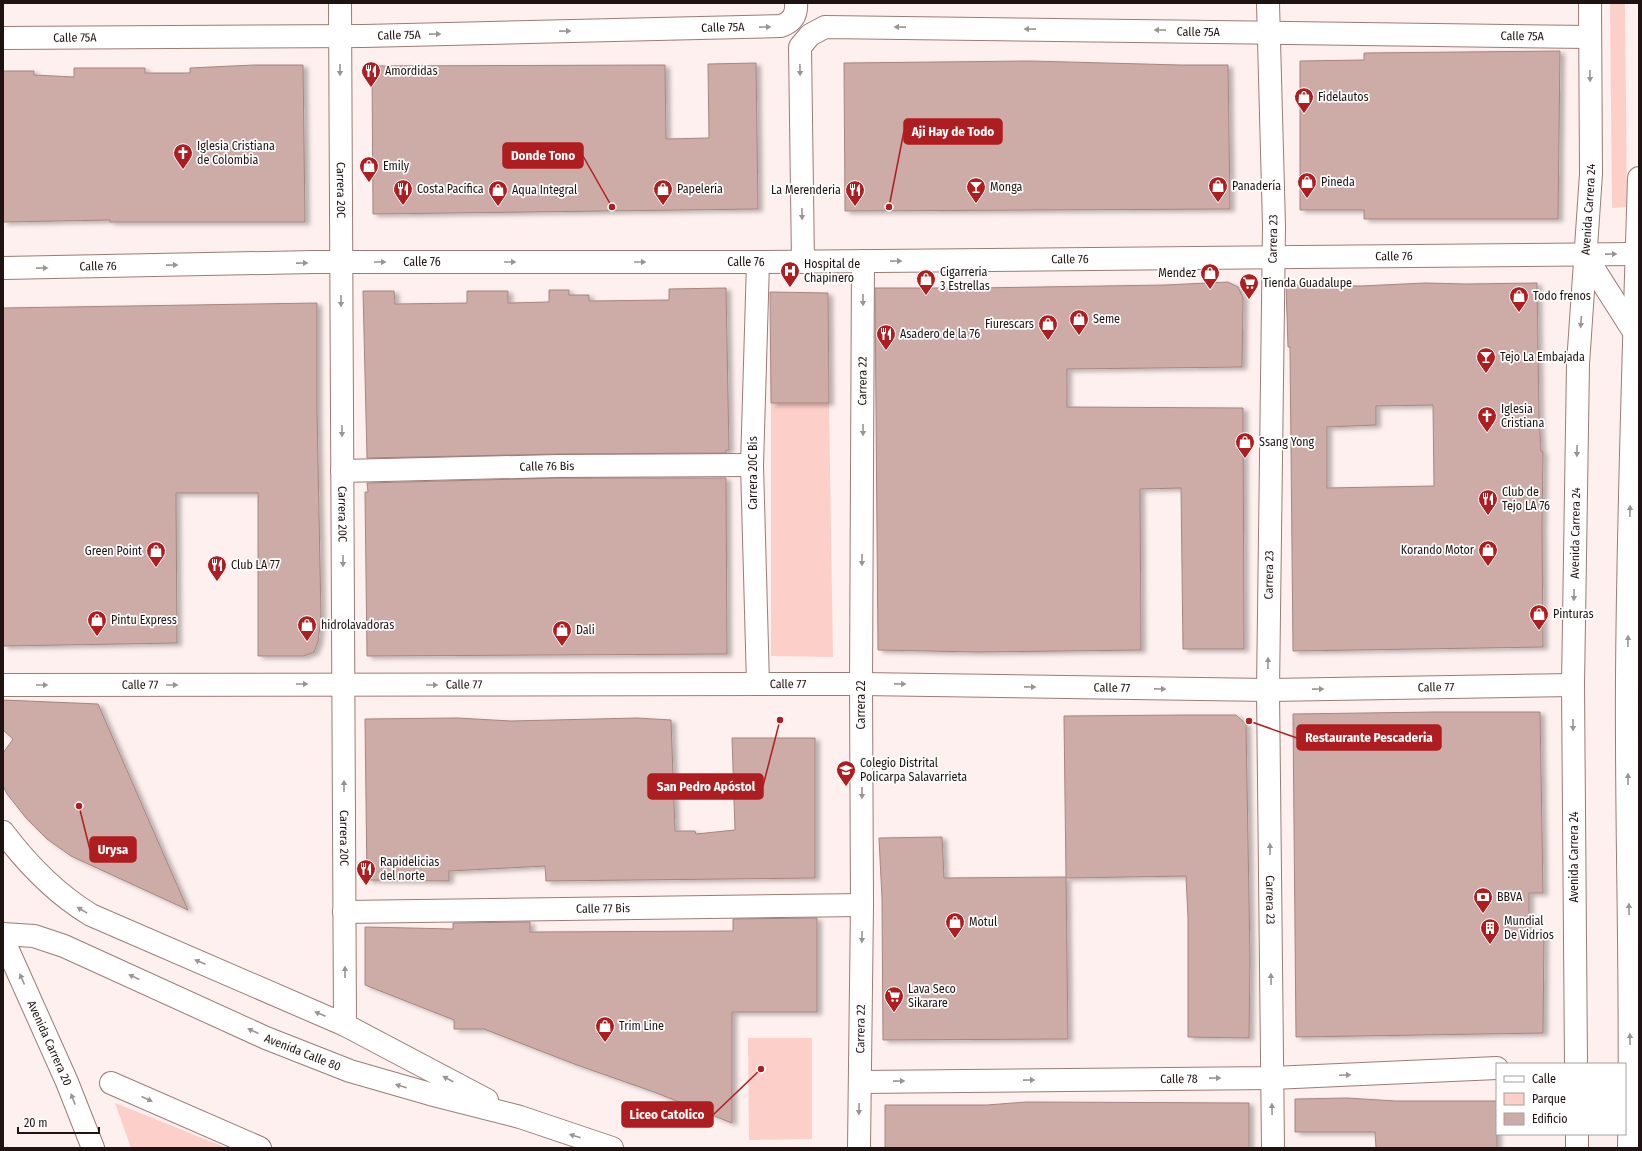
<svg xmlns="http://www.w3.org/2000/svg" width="1642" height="1151" viewBox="0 0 1642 1151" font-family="'Fira Sans Condensed',sans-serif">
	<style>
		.green { fill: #fdcfc9 }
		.building { fill: #cdaba7; stroke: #a68682; fill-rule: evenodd; filter: url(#shadow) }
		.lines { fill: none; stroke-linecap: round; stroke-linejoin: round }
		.minor-casing { stroke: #9b7b77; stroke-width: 24 }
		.major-casing { stroke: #9b7b77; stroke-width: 24 }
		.highway-casing { stroke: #9b7b77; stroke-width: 24 }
		.minor { stroke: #fff; stroke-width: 22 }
		.major { stroke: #fff; stroke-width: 22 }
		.highway { stroke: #fff; stroke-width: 22 }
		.oneway { fill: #9a9594 }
		.labels { text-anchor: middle; stroke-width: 3.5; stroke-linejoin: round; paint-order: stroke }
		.street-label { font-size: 12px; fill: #1f1312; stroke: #fff }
		.poi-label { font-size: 12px; fill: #1f1312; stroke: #fff; text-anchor: start }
		.leader { fill: none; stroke: #ae1d20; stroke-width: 1.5 }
		.callout-dot { fill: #ae1d20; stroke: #fff; stroke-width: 1.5 }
		.callout { fill: #ae1d20; stroke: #ae1d20; stroke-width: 1.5 }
		.callout-label { font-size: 13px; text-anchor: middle; font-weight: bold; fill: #fff }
	</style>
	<defs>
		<filter id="shadow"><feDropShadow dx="4.5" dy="2.5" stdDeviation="2" flood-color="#0004"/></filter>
	</defs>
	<rect width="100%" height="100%" fill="#fef0ee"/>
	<!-- green -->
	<g class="green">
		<polygon points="1610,3 1625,3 1627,207 1612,208"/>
		<polygon points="771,403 829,403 833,657 771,656"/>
		<polygon points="748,1038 812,1038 812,1139 749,1140"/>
		<polygon points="115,1103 227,1148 131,1148"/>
	</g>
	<!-- building -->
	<g class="building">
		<polygon points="1560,51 1558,219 1364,219 1364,210 1300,210 1300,61 1364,60 1364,53"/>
		<polygon points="1030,61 1180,65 1228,65 1230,209 845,211 844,63"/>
		<polygon points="756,63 758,209 373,214 372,66 665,65 666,139 709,138 708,64"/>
		<polygon points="254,65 303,65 305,222 110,222 110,220 3,222 3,71 34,71 34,75 74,77 74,68 145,68 145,73 190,73 190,68"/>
		<polygon points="1228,282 1238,287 1243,298 1242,367 1067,369 1067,407 1243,408 1244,649 1183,649 1181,488 1140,489 1141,650 979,652 878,650 875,288 977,288 1165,285"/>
		<path d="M1425 283 1466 284 1537 283 1539 415 1541 451 1543 452 1542 526 1543 647 1293 651 1290 347H1288L1286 285 1361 286ZM1433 405 1434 486 1327 488V427L1376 425V406Z"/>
		<polygon points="726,288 729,450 726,450 726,453 558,454 367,458 363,291 394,291 395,304 467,303 467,291 508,291 508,303 549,302 549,290 569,290 569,295 589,295 589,301 669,300 669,289"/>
		<polygon points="770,292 828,293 829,403 771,403"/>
		<polygon points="317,303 317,411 321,617 318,642 314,652 304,656 258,656 258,493 176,493 177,643 3,646 3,308"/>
		<polygon points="558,478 726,478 727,654 367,656 365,492 368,492 367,483"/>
		<polygon points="3,700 98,704 188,910 71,856 47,839 26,818 7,794 3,786 3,753 13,739 3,730"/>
		<polygon points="1435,712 1540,712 1543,893 1529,893 1529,934 1544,934 1543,1033 1296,1037 1293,714"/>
		<polygon points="1185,715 1236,715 1246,724 1250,958 1249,1038 1188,1037 1188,918 1186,876 1066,878 1068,1039 883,1040 882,899 879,838 942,837 944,878 1066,877 1064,716"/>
		<polygon points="457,718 511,721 637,718 671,720 675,831 695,831 696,834 735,830 732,738 815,738 815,878 546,881 545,866 449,871 449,881 367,880 365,719"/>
		<polygon points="817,918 817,1012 732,1012 732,1123 654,1092 577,1065 484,1029 454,1029 454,1020 365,985 365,927 453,929 453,923 530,922 530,932 733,931 733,919"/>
		<polygon points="1347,1098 1395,1101 1497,1101 1497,1148 1376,1148 1375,1132 1295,1132 1295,1099"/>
		<polygon points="1026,1102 1249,1103 1249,1148 885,1148 885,1105 987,1105"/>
	</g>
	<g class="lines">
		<defs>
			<g id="minor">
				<path id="s1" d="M340 3 345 1025"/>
				<path id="s2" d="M1268 3 1274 226 1268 690 1273 1148"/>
				<path id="s3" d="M3 38 364 36 781 26C792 22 797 15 796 3"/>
				<path id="s4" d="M803 262 800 47 810 35 825 27 1590 37"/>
				<path id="s5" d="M342 471 558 466 752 465"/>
				<polyline points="758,684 752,465 758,262"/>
				<path id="s6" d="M3 685 861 684 1268 690 1573 685"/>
				<path id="s7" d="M344 912 862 905"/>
				<path id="s8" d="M860 1082 1272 1078 1497 1068"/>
				<path id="s9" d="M859 1148 862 905 861 684 863 261"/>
			</g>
			<g id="major">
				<polyline points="1585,255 1636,335"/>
				<path id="s10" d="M3 268 313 262H758L1637 254"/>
				<path id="s11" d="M1576 1064 1573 685 1578 364 1591 174 1590 3"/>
				<polyline points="1577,1134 1577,1148"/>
				<path d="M1629 1148C1632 992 1626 836 1627 680 1628 513 1634 346 1639 178"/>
			</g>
			<g id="highway">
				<path d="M3 832C28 865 56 894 91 915L345 1025 487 1100"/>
				<path id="s12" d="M3 934 34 936 64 946 266 1038 350 1071 430 1094 520 1117 612 1148"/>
				<path id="s13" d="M3 939 67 1082 93 1148"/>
				<polyline points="111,1083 260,1148"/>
			</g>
		</defs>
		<!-- minor casing -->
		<use href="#minor" class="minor-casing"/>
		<!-- major casing -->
		<use href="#major" class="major-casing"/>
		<!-- highway casing -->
		<use href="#highway" class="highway-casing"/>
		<!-- minor -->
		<use href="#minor" class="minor"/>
		<!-- major -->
		<use href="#major" class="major"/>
		<!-- highway -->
		<use href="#highway" class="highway"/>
	</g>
	<!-- one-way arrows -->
	<defs><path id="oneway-solid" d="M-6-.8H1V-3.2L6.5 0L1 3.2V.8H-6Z"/></defs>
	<g class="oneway">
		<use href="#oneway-solid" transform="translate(765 27) rotate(-1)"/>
		<use href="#oneway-solid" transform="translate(900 27) rotate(-179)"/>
		<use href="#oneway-solid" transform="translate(1030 29) rotate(-179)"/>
		<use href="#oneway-solid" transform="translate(1160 30) rotate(-179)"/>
		<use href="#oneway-solid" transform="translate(565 31) rotate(-1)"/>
		<use href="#oneway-solid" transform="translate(435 34) rotate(-1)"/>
		<use href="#oneway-solid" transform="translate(340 70) rotate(90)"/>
		<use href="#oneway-solid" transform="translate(800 70) rotate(89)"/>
		<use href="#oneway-solid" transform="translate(1590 76) rotate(89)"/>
		<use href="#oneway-solid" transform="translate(802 214) rotate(89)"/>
		<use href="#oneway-solid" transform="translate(1611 254) rotate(-1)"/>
		<use href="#oneway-solid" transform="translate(896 261) rotate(-1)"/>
		<use href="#oneway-solid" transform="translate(380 262)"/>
		<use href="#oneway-solid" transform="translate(510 262)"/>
		<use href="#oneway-solid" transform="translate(640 262)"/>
		<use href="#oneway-solid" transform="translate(302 263) rotate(-1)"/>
		<use href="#oneway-solid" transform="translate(172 265) rotate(-1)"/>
		<use href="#oneway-solid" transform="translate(42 268) rotate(-1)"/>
		<use href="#oneway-solid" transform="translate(863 300) rotate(90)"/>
		<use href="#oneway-solid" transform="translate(341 301) rotate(90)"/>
		<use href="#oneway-solid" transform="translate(1581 322) rotate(94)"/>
		<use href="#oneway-solid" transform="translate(863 430) rotate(90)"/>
		<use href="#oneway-solid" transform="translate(342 431) rotate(90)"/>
		<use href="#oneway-solid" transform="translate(1577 451) rotate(91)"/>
		<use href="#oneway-solid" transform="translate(1630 511) rotate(-89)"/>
		<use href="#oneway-solid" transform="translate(862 560) rotate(90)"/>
		<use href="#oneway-solid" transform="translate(343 561) rotate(90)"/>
		<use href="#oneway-solid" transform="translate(1574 595) rotate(91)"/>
		<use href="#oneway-solid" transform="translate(1628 641) rotate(-89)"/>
		<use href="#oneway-solid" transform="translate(1268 663) rotate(-89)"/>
		<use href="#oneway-solid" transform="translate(302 684)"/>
		<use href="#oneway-solid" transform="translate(900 684) rotate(1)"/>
		<use href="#oneway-solid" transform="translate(42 685)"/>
		<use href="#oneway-solid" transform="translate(172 685)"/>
		<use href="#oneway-solid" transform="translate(432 685)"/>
		<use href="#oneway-solid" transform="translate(1030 687) rotate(1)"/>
		<use href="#oneway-solid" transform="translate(1160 689) rotate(1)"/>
		<use href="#oneway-solid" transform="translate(1318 689) rotate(-1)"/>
		<use href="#oneway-solid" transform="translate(1573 725) rotate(90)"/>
		<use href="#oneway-solid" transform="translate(1628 779) rotate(-90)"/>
		<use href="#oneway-solid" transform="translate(344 786) rotate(-90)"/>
		<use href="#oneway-solid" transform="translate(862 793) rotate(90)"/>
		<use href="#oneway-solid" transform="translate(1270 849) rotate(-91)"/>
		<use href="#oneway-solid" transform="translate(1629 909) rotate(-91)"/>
		<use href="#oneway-solid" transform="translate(82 910) rotate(-149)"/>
		<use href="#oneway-solid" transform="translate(862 937) rotate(91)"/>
		<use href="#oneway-solid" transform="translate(200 962) rotate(-157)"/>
		<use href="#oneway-solid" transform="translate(345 972) rotate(-90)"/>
		<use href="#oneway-solid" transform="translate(134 977) rotate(-155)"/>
		<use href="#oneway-solid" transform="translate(22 979) rotate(-114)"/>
		<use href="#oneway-solid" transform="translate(1271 979) rotate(-91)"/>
		<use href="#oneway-solid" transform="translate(320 1014) rotate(-157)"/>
		<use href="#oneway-solid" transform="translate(253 1031) rotate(-155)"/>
		<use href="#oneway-solid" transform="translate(1630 1039) rotate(-91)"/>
		<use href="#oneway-solid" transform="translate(1345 1075) rotate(-2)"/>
		<use href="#oneway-solid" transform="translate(1215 1078) rotate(-1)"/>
		<use href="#oneway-solid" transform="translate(448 1079) rotate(-152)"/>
		<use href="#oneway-solid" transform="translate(1029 1080) rotate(-1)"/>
		<use href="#oneway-solid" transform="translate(899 1081) rotate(-1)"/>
		<use href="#oneway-solid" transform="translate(401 1086) rotate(-164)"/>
		<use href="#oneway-solid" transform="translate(73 1099) rotate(-111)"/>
		<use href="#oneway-solid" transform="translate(147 1099) rotate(24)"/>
		<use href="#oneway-solid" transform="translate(859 1109) rotate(91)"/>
		<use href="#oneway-solid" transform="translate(1272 1109) rotate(-91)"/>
		<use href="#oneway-solid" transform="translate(575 1136) rotate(-162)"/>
	</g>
	<!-- icons -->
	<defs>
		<symbol id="restaurant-pin" viewBox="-11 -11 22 30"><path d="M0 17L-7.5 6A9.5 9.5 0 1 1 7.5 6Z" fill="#ae1d20" stroke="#fff"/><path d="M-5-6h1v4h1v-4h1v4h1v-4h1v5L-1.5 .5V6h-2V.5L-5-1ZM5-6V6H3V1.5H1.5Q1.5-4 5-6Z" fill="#fff"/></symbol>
		<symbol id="shop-pin" viewBox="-11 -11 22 30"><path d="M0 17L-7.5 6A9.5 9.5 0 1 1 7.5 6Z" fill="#ae1d20" stroke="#fff"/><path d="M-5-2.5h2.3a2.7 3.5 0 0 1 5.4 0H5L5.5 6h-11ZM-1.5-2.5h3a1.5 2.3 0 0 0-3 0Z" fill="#fff"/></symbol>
		<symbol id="church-pin" viewBox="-11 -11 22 30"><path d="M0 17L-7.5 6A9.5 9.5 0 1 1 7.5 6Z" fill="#ae1d20" stroke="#fff"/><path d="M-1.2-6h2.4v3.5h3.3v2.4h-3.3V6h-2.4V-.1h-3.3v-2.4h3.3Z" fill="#fff"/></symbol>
		<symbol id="bar-pin" viewBox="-11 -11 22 30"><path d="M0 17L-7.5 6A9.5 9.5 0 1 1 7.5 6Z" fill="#ae1d20" stroke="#fff"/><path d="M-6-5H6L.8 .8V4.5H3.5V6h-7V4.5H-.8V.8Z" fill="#fff"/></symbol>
		<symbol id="hospital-pin" viewBox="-11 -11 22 30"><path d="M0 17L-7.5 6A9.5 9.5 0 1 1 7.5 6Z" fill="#ae1d20" stroke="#fff"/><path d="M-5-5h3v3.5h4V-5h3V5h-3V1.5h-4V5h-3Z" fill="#fff"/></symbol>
		<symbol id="supermarket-pin" viewBox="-11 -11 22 30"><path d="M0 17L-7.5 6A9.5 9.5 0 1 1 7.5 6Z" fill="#ae1d20" stroke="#fff"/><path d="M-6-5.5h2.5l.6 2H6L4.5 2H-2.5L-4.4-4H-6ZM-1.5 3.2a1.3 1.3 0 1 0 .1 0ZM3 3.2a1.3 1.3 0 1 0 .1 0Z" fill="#fff"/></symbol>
		<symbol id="school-pin" viewBox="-11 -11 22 30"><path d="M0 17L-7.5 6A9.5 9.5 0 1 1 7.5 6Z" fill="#ae1d20" stroke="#fff"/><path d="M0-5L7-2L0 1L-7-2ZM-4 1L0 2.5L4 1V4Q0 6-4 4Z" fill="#fff"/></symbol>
		<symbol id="bank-pin" viewBox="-11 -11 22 30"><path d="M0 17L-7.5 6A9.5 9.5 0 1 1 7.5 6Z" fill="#ae1d20" stroke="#fff"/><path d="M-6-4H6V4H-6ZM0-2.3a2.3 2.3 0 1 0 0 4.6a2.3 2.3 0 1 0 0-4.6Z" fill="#fff"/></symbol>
		<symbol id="building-pin" viewBox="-11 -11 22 30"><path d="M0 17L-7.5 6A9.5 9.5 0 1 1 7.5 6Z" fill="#ae1d20" stroke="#fff"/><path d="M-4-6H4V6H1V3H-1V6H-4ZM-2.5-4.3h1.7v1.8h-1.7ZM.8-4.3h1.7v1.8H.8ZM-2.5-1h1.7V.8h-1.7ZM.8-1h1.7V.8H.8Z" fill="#fff"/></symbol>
	</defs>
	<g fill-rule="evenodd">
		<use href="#restaurant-pin" x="360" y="60" width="22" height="30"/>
		<use href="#shop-pin" x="1293" y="86" width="22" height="30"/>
		<use href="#church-pin" x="172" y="142" width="22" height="30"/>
		<use href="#shop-pin" x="358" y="155" width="22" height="30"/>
		<use href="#shop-pin" x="1296" y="171" width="22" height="30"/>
		<use href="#shop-pin" x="1207" y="175" width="22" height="30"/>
		<use href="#bar-pin" x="965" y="176" width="22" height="30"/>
		<use href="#restaurant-pin" x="392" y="178" width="22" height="30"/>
		<use href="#shop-pin" x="652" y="178" width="22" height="30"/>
		<use href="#shop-pin" x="487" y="179" width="22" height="30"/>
		<use href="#restaurant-pin" x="844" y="179" width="22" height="30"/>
		<use href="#hospital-pin" x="779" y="260" width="22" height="30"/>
		<use href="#shop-pin" x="1199" y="262" width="22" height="30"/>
		<use href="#shop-pin" x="915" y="268" width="22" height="30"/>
		<use href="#supermarket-pin" x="1238" y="272" width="22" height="30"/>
		<use href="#shop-pin" x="1508" y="285" width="22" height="30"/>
		<use href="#shop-pin" x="1068" y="308" width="22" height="30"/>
		<use href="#shop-pin" x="1037" y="313" width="22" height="30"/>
		<use href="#restaurant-pin" x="875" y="323" width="22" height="30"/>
		<use href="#bar-pin" x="1475" y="346" width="22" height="30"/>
		<use href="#church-pin" x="1476" y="405" width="22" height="30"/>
		<use href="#shop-pin" x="1234" y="431" width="22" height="30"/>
		<use href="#restaurant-pin" x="1477" y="488" width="22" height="30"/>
		<use href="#shop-pin" x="1477" y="539" width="22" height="30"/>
		<use href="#shop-pin" x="145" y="540" width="22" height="30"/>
		<use href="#restaurant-pin" x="206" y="554" width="22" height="30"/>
		<use href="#shop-pin" x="1528" y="603" width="22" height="30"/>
		<use href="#shop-pin" x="86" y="609" width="22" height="30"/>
		<use href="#shop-pin" x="296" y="614" width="22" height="30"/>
		<use href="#shop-pin" x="551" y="619" width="22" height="30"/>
		<use href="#school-pin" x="835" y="759" width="22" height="30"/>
		<use href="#restaurant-pin" x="355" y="858" width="22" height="30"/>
		<use href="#bank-pin" x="1472" y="886" width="22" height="30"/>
		<use href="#shop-pin" x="944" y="911" width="22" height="30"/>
		<use href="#building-pin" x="1479" y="917" width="22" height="30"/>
		<use href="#supermarket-pin" x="883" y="985" width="22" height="30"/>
		<use href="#shop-pin" x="594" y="1015" width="22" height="30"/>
	</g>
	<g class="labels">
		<!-- street labels -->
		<g class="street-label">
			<text dy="4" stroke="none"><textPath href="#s3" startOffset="720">Calle 75A</textPath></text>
			<text dy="4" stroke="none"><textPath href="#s4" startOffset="621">Calle 75A</textPath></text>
			<text dy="4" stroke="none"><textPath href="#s3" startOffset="396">Calle 75A</textPath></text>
			<text dy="4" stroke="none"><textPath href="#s4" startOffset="945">Calle 75A</textPath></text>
			<text dy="4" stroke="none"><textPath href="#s3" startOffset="72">Calle 75A</textPath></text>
			<text dy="4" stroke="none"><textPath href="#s1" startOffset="187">Carrera 20C</textPath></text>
			<text dy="4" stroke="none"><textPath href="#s11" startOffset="855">Avenida Carrera 24</textPath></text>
			<text transform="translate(1273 239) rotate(-89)" y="4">Carrera 23</text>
			<text dy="4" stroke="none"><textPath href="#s10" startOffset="1391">Calle 76</textPath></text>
			<text dy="4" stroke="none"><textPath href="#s10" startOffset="1067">Calle 76</textPath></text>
			<text dy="4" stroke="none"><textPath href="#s10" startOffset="419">Calle 76</textPath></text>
			<text dy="4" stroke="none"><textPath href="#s10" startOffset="743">Calle 76</textPath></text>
			<text dy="4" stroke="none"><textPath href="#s10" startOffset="95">Calle 76</textPath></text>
			<text dy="4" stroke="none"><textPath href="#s9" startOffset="767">Carrera 22</textPath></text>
			<text dy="4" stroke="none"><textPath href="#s5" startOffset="205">Calle 76 Bis</textPath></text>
			<text transform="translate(753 473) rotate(-90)" y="4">Carrera 20C Bis</text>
			<text dy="4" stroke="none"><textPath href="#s1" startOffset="511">Carrera 20C</textPath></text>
			<text dy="4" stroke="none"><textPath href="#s11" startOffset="531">Avenida Carrera 24</textPath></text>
			<text transform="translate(1269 575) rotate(-89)" y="4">Carrera 23</text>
			<text dy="4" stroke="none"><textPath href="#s6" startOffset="785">Calle 77</textPath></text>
			<text dy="4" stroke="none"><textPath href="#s6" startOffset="137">Calle 77</textPath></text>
			<text dy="4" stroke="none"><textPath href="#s6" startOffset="461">Calle 77</textPath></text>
			<text dy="4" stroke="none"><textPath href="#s6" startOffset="1433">Calle 77</textPath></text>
			<text dy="4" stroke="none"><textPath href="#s6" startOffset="1109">Calle 77</textPath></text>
			<text transform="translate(861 705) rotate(-90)" y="4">Carrera 22</text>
			<text dy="4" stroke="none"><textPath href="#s1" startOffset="835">Carrera 20C</textPath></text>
			<text transform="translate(1574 857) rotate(-90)" y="4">Avenida Carrera 24</text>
			<text dy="4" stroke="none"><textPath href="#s2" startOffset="897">Carrera 23</textPath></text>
			<text dy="4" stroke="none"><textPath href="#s7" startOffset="259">Calle 77 Bis</textPath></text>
			<text dy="4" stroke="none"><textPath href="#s9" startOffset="119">Carrera 22</textPath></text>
			<text dy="4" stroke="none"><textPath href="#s13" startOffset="114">Avenida Carrera 20</textPath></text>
			<text dy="4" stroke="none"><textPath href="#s12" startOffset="324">Avenida Calle 80</textPath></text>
			<text dy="4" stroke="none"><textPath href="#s8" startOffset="319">Calle 78</textPath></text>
		</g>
		<!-- poi labels -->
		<g class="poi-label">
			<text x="385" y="75">Amordidas</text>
			<text x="1318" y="101">Fidelautos</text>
			<text x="197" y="150">Iglesia Cristiana<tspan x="197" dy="14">de Colombia</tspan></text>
			<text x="383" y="170">Emily</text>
			<text x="1321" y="186">Pineda</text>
			<text x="1232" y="190">Panadería</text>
			<text x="990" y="191">Monga</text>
			<text x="417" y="193">Costa Pacífica</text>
			<text x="677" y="193">Papelería</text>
			<text x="512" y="194">Aqua Integral</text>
			<text x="841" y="194" text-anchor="end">La Merenderia</text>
			<text x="804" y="268">Hospital de<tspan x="804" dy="14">Chapinero</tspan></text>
			<text x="940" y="276">Cigarreria<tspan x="940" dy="14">3 Estrellas</tspan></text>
			<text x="1196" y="277" text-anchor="end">Mendez</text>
			<text x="1263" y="287">Tienda Guadalupe</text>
			<text x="1533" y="300">Todo frenos</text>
			<text x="1093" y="323">Seme</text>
			<text x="1034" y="328" text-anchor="end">Fiurescars</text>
			<text x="900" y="338">Asadero de la 76</text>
			<text x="1500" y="361">Tejo La Embajada</text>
			<text x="1501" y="413">Iglesia<tspan x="1501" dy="14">Cristiana</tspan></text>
			<text x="1259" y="446">Ssang Yong</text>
			<text x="1502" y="496">Club de<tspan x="1502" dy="14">Tejo LA 76</tspan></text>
			<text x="1474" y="554" text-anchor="end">Korando Motor</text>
			<text x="142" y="555" text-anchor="end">Green Point</text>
			<text x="231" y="569">Club LA 77</text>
			<text x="1553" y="618">Pinturas</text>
			<text x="111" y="624">Pintu Express</text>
			<text x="321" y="629">hidrolavadoras</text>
			<text x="576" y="634">Dali</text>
			<text x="860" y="767">Colegio Distrital<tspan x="860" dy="14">Policarpa Salavarrieta</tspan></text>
			<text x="380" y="866">Rapidelicias<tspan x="380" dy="14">del norte</tspan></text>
			<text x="1497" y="901">BBVA</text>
			<text x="1504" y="925">Mundial<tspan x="1504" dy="14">De Vidrios</tspan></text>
			<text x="969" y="926">Motul</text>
			<text x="908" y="993">Lava Seco<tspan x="908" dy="14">Sikarare</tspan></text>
			<text x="619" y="1030">Trim Line</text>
		</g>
	</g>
	<!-- callouts -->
	<path class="leader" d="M889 207L904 131M612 207L583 156M1249 721L1297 738M780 720L763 786M79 806L90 850M761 1069L713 1115"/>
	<g class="callout-dot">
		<circle cx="889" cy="207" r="4"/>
		<circle cx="612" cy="207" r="4"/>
		<circle cx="1249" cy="721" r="4"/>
		<circle cx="780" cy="720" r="4"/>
		<circle cx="79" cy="806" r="4"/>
		<circle cx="761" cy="1069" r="4"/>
	</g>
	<g class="callout">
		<rect x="904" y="119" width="98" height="25" rx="4"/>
		<rect x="503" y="143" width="80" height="25" rx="4"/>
		<rect x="1297" y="725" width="144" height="25" rx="4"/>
		<rect x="648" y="774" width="115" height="25" rx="4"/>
		<rect x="90" y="837" width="46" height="25" rx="4"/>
		<rect x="622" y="1102" width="91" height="25" rx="4"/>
	</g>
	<g class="callout-label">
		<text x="953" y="136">Aji Hay de Todo</text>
		<text x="543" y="160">Donde Tono</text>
		<text x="1369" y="742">Restaurante Pescaderia</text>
		<text x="706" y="791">San Pedro Apóstol</text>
		<text x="113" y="854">Urysa</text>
		<text x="667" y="1119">Liceo Catolico</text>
	</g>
	<!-- border -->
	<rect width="1642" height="1151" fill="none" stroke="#1f1312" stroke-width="8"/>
	<!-- legend -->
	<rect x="1496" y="1063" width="130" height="72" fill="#ffffff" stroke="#a5a1a0"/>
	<rect x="1504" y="1076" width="20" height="6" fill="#ffffff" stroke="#a5a1a0"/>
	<text x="1532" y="1083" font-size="12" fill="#1f1312">Calle</text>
	<rect x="1504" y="1093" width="20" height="12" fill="#fdcfc9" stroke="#a5a1a0"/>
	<text x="1532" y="1103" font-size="12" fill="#1f1312">Parque</text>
	<rect x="1504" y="1113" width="20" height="12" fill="#cdaba7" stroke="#a5a1a0"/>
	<text x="1532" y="1123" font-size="12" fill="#1f1312">Edificio</text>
	<!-- scale -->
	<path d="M18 1127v6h81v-6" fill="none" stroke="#1f1312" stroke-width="2"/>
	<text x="24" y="1127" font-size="12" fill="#1f1312" stroke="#ffffff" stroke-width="3" paint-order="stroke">20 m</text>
</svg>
